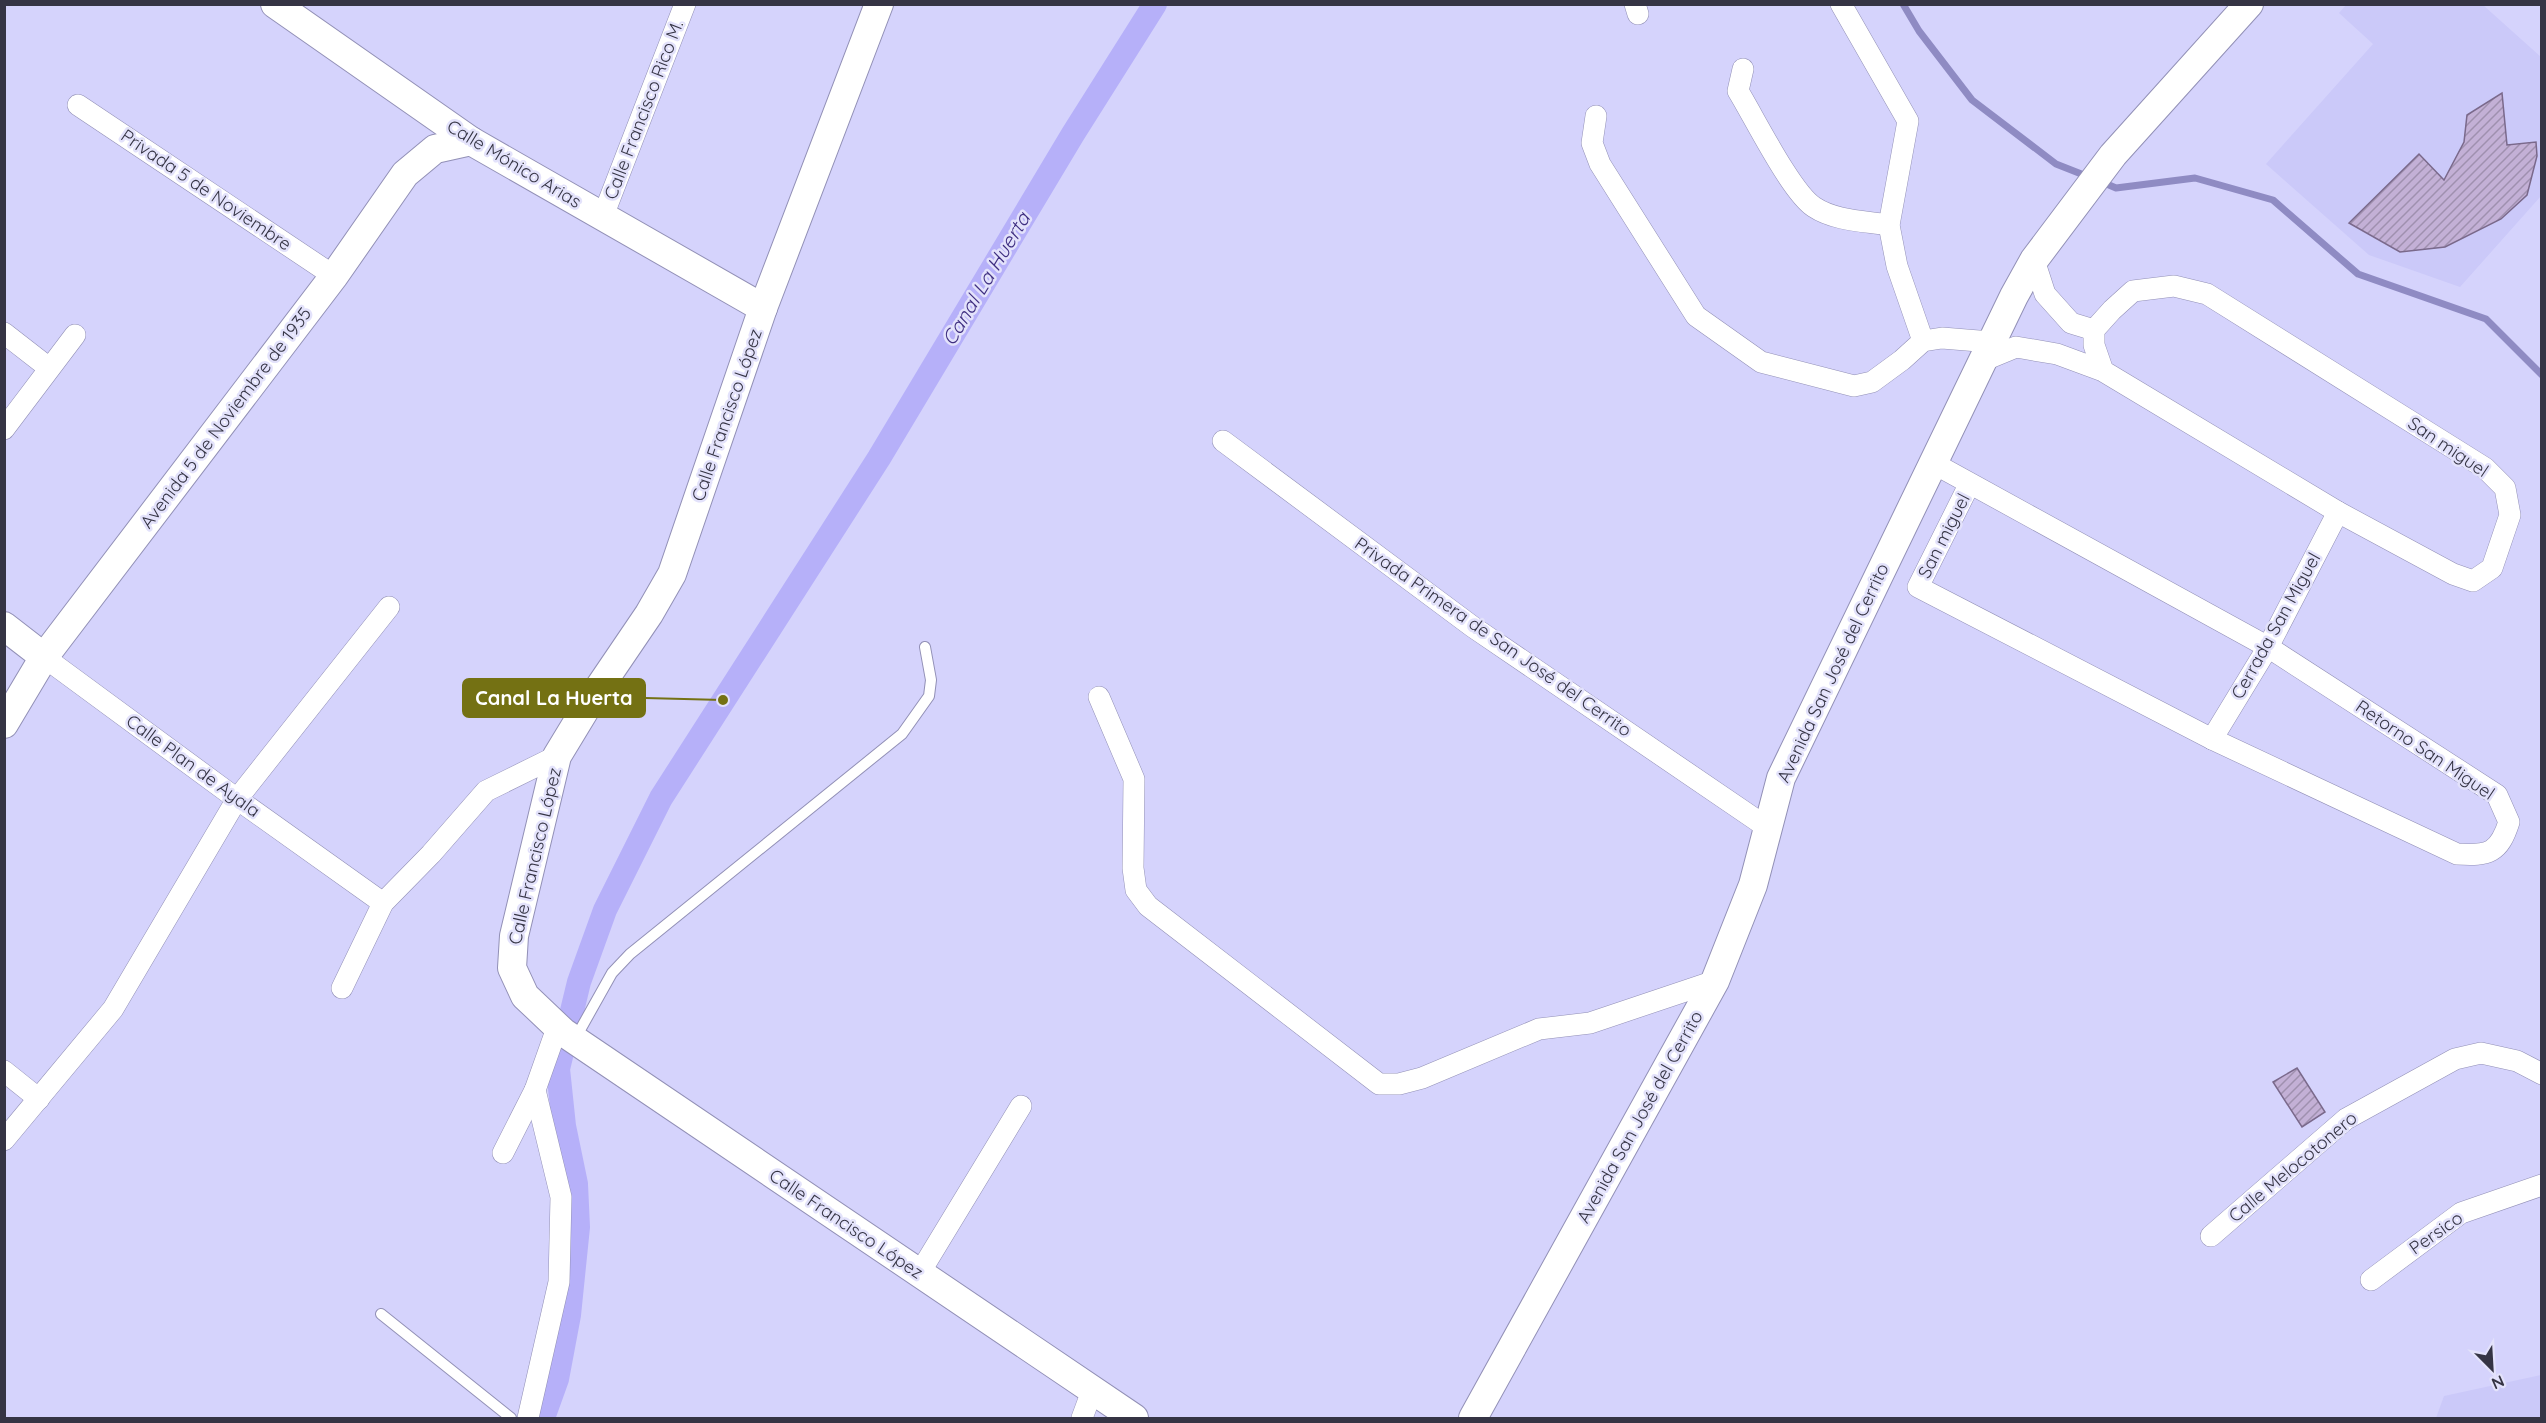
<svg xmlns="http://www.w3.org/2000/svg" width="2546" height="1423" viewBox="0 0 2546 1423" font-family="Quicksand,sans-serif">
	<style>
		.built { fill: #cbc9f9 }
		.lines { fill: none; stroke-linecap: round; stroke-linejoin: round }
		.stream { stroke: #8f8bc3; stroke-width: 7 }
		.canal { stroke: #b6b0f9; stroke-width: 24 }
		.building { fill: url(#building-hatch); stroke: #7a698b; stroke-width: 1.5 }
		.lane-casing { stroke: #9290b6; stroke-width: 12 }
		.street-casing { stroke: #9290b6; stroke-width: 22 }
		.secondary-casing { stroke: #9290b6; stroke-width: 30 }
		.lane { stroke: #fff; stroke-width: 10 }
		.street { stroke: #fff; stroke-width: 21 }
		.secondary { stroke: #fff; stroke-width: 28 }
		.labels { text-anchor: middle; stroke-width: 5; stroke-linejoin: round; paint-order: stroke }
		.street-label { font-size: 18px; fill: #353444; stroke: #e3e2fb }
		.water-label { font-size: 20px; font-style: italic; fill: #3f2f81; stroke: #e3e2fb }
		.leader { fill: none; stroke: #747113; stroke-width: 2 }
		.callout-dot { fill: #747113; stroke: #e3e2fb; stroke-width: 2 }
		.callout { fill: #747113; stroke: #747113; stroke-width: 2 }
		.callout-label { font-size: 20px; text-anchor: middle; font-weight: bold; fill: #fff }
	</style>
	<defs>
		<pattern id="building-hatch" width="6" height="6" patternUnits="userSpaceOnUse" patternTransform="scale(1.5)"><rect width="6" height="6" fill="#c3b0d6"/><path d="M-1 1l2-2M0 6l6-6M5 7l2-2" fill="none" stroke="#9f90af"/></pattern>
	</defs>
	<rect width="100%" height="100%" fill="#d5d3fc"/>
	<!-- built -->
	<g class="built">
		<polygon points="2346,5 2483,5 2541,57 2541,196 2460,287 2369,255 2266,164 2373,44 2339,13"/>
		<polygon points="2541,1375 2541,1418 2436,1418 2444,1396"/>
	</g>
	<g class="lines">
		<!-- stream -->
		<g class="stream">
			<polyline points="1903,4 1919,31 1972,100 2056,164 2089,177"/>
			<polyline points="2102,182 2116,188 2195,178 2273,200 2358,274 2486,319 2542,375"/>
		</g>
		<!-- canal -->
		<polyline class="canal" points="543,1418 557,1379 569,1315 578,1227 576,1184 564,1126 558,1069 579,982 605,910 661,798 879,458 1073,134 1155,4"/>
	</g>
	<!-- building -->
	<g class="building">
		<polygon points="2502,93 2507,145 2536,142 2537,156 2527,195 2501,219 2445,247 2400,252 2349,223 2419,154 2444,180 2464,142 2467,115"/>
		<polygon points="2297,1068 2325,1112 2302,1127 2273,1082"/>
	</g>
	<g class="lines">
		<defs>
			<g id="lane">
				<polyline points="575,1039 612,973 630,954 902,734 929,696 931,680 925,647"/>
				<polyline points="381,1314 511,1418"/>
			</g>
			<g id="street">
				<polyline points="1635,4 1638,14"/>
				<polyline points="1841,4 1908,121 1889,225 1897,266 1923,341"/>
				<path d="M1743 69 1738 91C1754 117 1791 192 1814 207 1835 221 1865 221 1889 225"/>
				<polyline points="78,105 334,276"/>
				<polyline points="1596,116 1592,143 1600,164 1696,316 1761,362 1854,386 1872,382 1902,360 1923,341 1942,338 1991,342"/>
				<polyline points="603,216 685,4"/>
				<polyline points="2034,260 2045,294 2071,323 2094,330"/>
				<polyline points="4,333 49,368"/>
				<polyline points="1982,361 2016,347 2057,354 2103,371 2338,512 2453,574 2473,581 2492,568 2510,515 2505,488 2485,468 2207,294 2174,286 2133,291 2112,310 2094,330 2094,345 2103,371"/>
				<polyline points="4,429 75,335"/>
				<polyline points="1223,441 1473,627 1768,828"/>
				<path d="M1933 463 2268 647 2497 795 2509 822C2499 853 2489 856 2457 854L2212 739 1918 587 1969 485"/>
				<polyline points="44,657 237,799 383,903"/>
				<polyline points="1099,697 1134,779 1133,868 1136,890 1148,906 1379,1084 1399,1084 1422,1078 1539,1029 1590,1023 1715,981"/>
				<polyline points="2212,739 2268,647 2338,512"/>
				<polyline points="342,988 383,903 431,854 486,791 557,756"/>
				<polyline points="4,1071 39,1099"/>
				<polyline points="4,1140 113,1009 237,799 389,607"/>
				<polyline points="503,1153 535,1090"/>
				<polyline points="2211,1236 2346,1119 2455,1059 2481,1053 2517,1061 2542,1074"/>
				<polyline points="919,1274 1021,1106"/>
				<polyline points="2371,1280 2461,1213 2542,1185"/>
				<polyline points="528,1418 559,1282 561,1197 535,1090 557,1028"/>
				<polyline points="1082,1418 1092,1391"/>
			</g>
			<g id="secondary">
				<polyline points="275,4 471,141 763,308"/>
				<polyline points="879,4 763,308 672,574 649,614 594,695 557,756 514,936 512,968 525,996 563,1032 1134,1418"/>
				<polyline points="4,626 44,657"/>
				<polyline points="4,724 44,657 334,276 405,174 435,149 471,141"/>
				<polyline points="1473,1418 1715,981 1753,885 1781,778 2014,296 2034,260 2113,155 2249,4"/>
			</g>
		</defs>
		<!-- lane casing -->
		<use href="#lane" class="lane-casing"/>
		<!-- street casing -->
		<use href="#street" class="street-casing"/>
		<!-- secondary casing -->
		<use href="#secondary" class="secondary-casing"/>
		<!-- lane -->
		<use href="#lane" class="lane"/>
		<!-- street -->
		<use href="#street" class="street"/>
		<!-- secondary -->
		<use href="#secondary" class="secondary"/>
	</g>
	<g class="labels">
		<!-- street labels -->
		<g class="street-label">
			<text transform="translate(644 110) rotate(-69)" y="6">Calle Francisco Rico M.</text>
			<text transform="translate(514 164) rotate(31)" y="6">Calle Mónico Arias</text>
			<text transform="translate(206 190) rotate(34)" y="6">Privada 5 de Noviembre</text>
			<text transform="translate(727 415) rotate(-71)" y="6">Calle Francisco López</text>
			<text transform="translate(226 418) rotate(-53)" y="6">Avenida 5 de Noviembre de 1935</text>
			<text transform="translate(2448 447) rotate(34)" y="6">San miguel</text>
			<text transform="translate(1944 536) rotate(-63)" y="6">San miguel</text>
			<text transform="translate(2276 626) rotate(-61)" y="6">Cerrada San Miguel</text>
			<text transform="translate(1493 637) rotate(35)" y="6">Privada Primera de San José del Cerrito</text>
			<text transform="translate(1833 673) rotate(-65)" y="6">Avenida San José del Cerrito</text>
			<text transform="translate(2425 750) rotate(34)" y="6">Retorno San Miguel</text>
			<text transform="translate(193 766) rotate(36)" y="6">Calle Plan de Ayala</text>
			<text transform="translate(535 856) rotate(-77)" y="6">Calle Francisco López</text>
			<text transform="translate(1640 1117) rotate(-61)" y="6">Avenida San José del Cerrito</text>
			<text transform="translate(2293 1167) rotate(-40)" y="6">Calle Melocotonero</text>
			<text transform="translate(846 1224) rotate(34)" y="6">Calle Francisco López</text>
			<text transform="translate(2436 1233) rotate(-35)" y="6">Persico</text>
		</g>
		<!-- water labels -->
		<g class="water-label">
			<text transform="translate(986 279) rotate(-59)" y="7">Canal La Huerta</text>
		</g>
	</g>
	<!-- callouts -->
	<path class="leader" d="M723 700L645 698"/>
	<circle class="callout-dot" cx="723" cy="700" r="6"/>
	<rect class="callout" x="463" y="679" width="182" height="38" rx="6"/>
	<g class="callout-label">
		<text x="554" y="705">Canal La Huerta</text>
	</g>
	<!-- border -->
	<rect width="2546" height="1423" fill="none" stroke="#353444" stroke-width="12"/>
	<!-- north arrow -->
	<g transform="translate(2492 1369) rotate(156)" stroke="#e3e2fb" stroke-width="4.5" paint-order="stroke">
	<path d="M0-4.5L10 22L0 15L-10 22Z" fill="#353444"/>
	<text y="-9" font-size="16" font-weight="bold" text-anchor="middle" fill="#353444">N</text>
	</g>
</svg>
